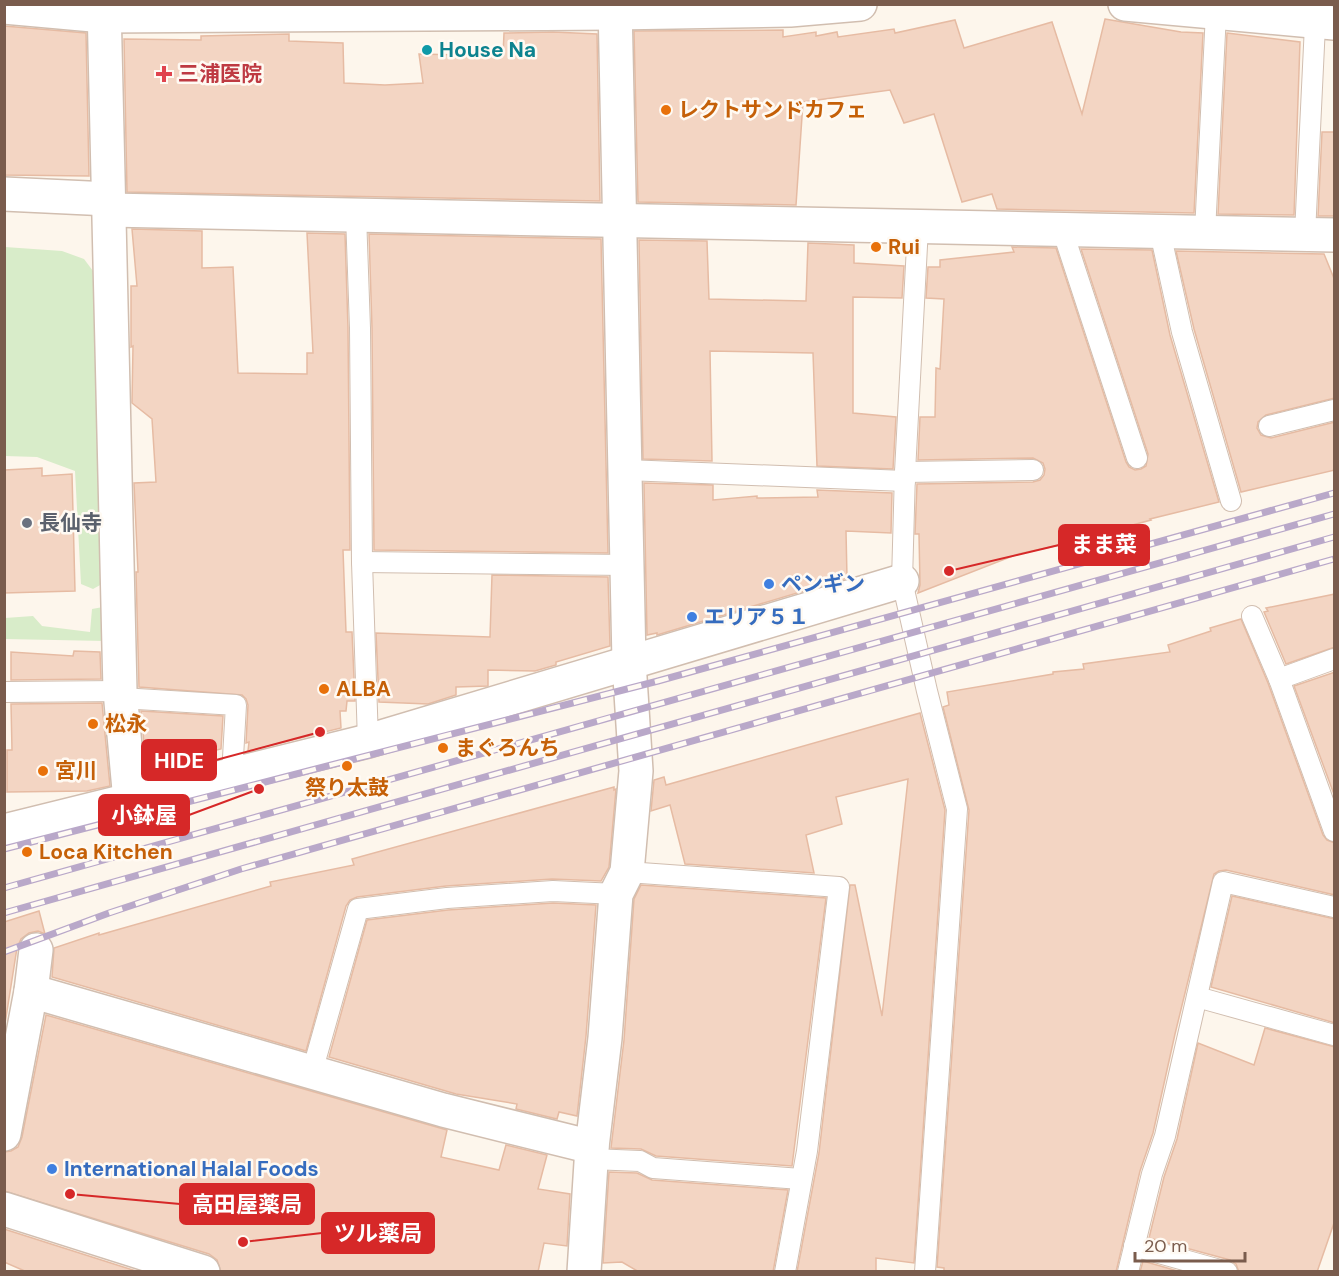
<svg xmlns="http://www.w3.org/2000/svg" width="1339" height="1276" font-family="'DM Sans','Noto Sans JP',sans-serif">
<style>
.green{fill:#d8ecc9}
.building{fill:#f3d5c3;stroke:#e6bba3;stroke-width:1.5}
.lines{fill:none;stroke-linecap:round;stroke-linejoin:round}
.service-casing{stroke:#d1beb0;stroke-width:22}
.minor-casing{stroke:#d1beb0;stroke-width:36}
.service{stroke:#fff;stroke-width:20}
.minor{stroke:#fff;stroke-width:33}
.rail-casing{stroke:#b9a8c9;stroke-width:7}
.rail{stroke:#fffaf3;stroke-width:4.5;stroke-dasharray:14;stroke-linecap:butt}
.culture-dot{fill:#0f9aa8;stroke:#fffaf3;stroke-width:2}
.health-dot{fill:#e0444e;stroke:#fffaf3;stroke-width:2}
.food-dot{fill:#e8710a;stroke:#fffaf3;stroke-width:2}
.worship-dot{fill:#6b7280;stroke:#fffaf3;stroke-width:2}
.shop-dot{fill:#3f7fe0;stroke:#fffaf3;stroke-width:2}
.labels{text-anchor:middle;dominant-baseline:central;stroke-width:5;stroke-linejoin:round;paint-order:stroke}
.culture-label{font-size:21px;font-weight:bold;fill:#0d838f;stroke:#fffaf3;text-anchor:start}
.health-label{font-size:21px;font-weight:bold;fill:#be3a42;stroke:#fffaf3;text-anchor:start}
.food-label{font-size:21px;font-weight:bold;fill:#c56008;stroke:#fffaf3;text-anchor:start}
.worship-label{font-size:21px;font-weight:bold;fill:#5b616d;stroke:#fffaf3;text-anchor:start}
.shop-label{font-size:21px;font-weight:bold;fill:#366cbe;stroke:#fffaf3;text-anchor:start}
.leader{fill:none;stroke:#d62828;stroke-width:2}
.callout-dot{fill:#d62828;stroke:#fffaf3;stroke-width:2}
.callout{fill:#d62828;stroke:#d62828;stroke-width:2}
.callout-label{font-size:22px;text-anchor:middle;font-weight:bold;fill:#fff}
</style>
<rect width="100%" height="100%" fill="#fdf6ec"/>
<!-- green -->
<g class="green">
<polygon points="5,247 62,251 84,259 99,279 102,584 93,589 81,584 75,471 37,457 5,456"/>
<polygon points="103,607 105,641 5,639 5,618 33,616 42,626 90,632 92,609"/>
</g>
<!-- building -->
<g class="building">
<polygon points="1105,19 1181,32 1203,33 1194,213 997,209 992,194 962,202 934,114 904,123 890,90 803,102 796,205 638,202 634,31 783,30 783,37 816,32 816,36 837,32 838,37 894,29 895,33 955,20 964,48 1052,22 1082,114"/>
<polygon points="4,26 86,33 89,176 4,175"/>
<polygon points="553,32 597,34 600,201 127,192 124,39 201,40 201,36 289,34 289,41 343,43 344,83 385,85 423,83 419,54 503,56 504,33"/>
<polygon points="1227,33 1300,42 1294,215 1218,214"/>
<polygon points="1322,132 1335,132 1335,216 1318,216"/>
<polygon points="132,229 202,231 202,268 233,267 238,373 307,374 307,353 313,353 307,233 345,234 348,328 350,550 343,550 346,632 352,632 355,701 347,701 346,711 340,711 341,728 248,751 249,742 246,743 248,705 246,699 242,695 139,687 136,572 138,572 134,483 156,482 152,419 132,403 133,346 131,347 131,286 137,286"/>
<polygon points="369,234 601,239 608,553 374,550 372,328"/>
<polygon points="639,240 707,241 709,299 806,301 808,243 854,245 854,263 904,266 902,298 853,297 853,413 896,417 893,469 817,466 813,353 710,351 712,461 643,459"/>
<polygon points="1012,247 1056,248 1126,462 1129,467 1135,470 1141,469 1146,466 1148,454 1081,249 1152,250 1170,335 1219,502 1150,519 1151,520 1110,531 1111,534 1018,554 918,593 920,585 919,534 915,534 917,484 1033,482 1040,480 1044,475 1045,469 1043,463 1033,458 918,460 920,417 935,417 936,368 940,369 944,299 926,298 928,267 940,267 940,260 1014,252"/>
<polygon points="1176,251 1324,254 1335,281 1335,398 1266,415 1258,422 1257,428 1261,435 1271,438 1335,422 1335,470 1241,492 1194,329"/>
<polygon points="42,468 42,476 72,474 75,591 4,593 5,470"/>
<polygon points="644,483 713,485 713,500 757,496 757,498 818,497 817,490 892,493 891,533 846,531 847,578 657,635 657,633 647,635"/>
<polygon points="492,575 608,577 610,646 556,662 556,665 535,671 488,670 488,686 456,687 456,695 428,704 379,702 376,633 490,637"/>
<polygon points="1335,594 1335,647 1286,664 1264,612 1268,611 1266,608"/>
<polygon points="1241,619 1268,683 1323,835 1327,840 1335,843 1335,895 1226,870 1219,871 1214,874 1175,1034 1153,1133 1140,1171 1116,1272 944,1272 944,1268 937,1267 969,810 943,707 949,705 947,692 1053,674 1053,672 1084,669 1083,664 1170,652 1168,645 1211,631 1210,628"/>
<polygon points="74,651 100,652 101,679 11,680 11,652 73,656"/>
<polygon points="1335,672 1335,797 1294,686"/>
<polygon points="102,703 110,786 87,791 7,792 7,750 12,750 11,704"/>
<polygon points="141,711 223,716 221,749 180,759 181,768 147,776"/>
<polygon points="920,713 945,810 914,1263 876,1258 876,1272 797,1272 819,1153 850,885 855,885 882,1016 908,779 836,797 842,824 806,835 814,873 685,864 670,805 651,811 654,780 664,777 666,785"/>
<polygon points="614,787 614,790 616,789 609,867 601,881 552,879 446,886 357,897 350,900 346,906 306,1051 52,977 54,948 99,933 99,935 271,886 270,882 354,865 352,859"/>
<polygon points="641,885 826,898 792,1166 656,1156 641,1149 611,1148 624,1040 634,899"/>
<polygon points="1232,896 1335,919 1335,1023 1211,987"/>
<polygon points="553,903 596,905 586,1036 577,1116 559,1112 557,1119 516,1109 517,1104 456,1094 329,1057 367,920 448,910"/>
<polygon points="39,911 45,934 38,931 29,933 21,939 17,948 4,1030 4,922"/>
<polygon points="46,1015 447,1130 441,1157 499,1170 506,1145 547,1155 538,1189 570,1194 567,1246 544,1243 538,1272 221,1272 217,1260 209,1254 4,1191 4,1152 11,1151 18,1147 22,1137"/>
<polygon points="1265,1028 1335,1047 1335,1220 1317,1272 1239,1272 1236,1264 1230,1260 1149,1238 1164,1177 1177,1139 1198,1043 1254,1065"/>
<polygon points="609,1172 637,1173 652,1180 788,1190 773,1272 639,1272 622,1262 603,1263"/>
<polygon points="4,1229 139,1272 27,1272 4,1262"/>
<polygon points="1143,1261 1181,1272 1140,1272"/>
</g>
<g class="lines">
<!-- service casing -->
<g class="service-casing">
<g id="service">
<polyline points="356,215 360,328 362,562 368,741"/>
<polyline points="918,227 905,472 902,581 927,691 957,809 925,1272"/>
<polyline points="1062,229 1137,458"/>
<polyline points="1160,232 1182,332 1231,501"/>
<polyline points="1205,232 1216,13"/>
<polyline points="1305,234 1316,4"/>
<polyline points="1269,426 1334,410"/>
<polyline points="626,470 905,481"/>
<polyline points="905,472 1033,470"/>
<polyline points="362,562 627,565"/>
<polyline points="1252,616 1279,679 1334,831"/>
<polyline points="1279,679 1334,659"/>
<polyline points="4,692 120,691"/>
<polyline points="121,698 236,705 232,775"/>
<polyline points="627,872 839,887 807,1151 785,1272"/>
<polyline points="1197,997 1334,1035"/>
<polyline points="312,1072 358,909 447,898 553,891 616,894"/>
<polyline points="592,1159 640,1161 653,1168 801,1179"/>
<polyline points="1134,1246 1227,1272"/>
<polyline points="1128,1272 1152,1174 1165,1136 1223,882 1334,907"/>
</g>
</g>
<!-- minor casing -->
<g class="minor-casing">
<g id="minor">
<polyline points="104,4 120,691 130,801"/>
<polyline points="1125,4 1334,23"/>
<polyline points="4,7 104,16 615,13 790,10 860,4"/>
<polyline points="4,194 109,199"/>
<polyline points="109,210 1334,235"/>
<polyline points="4,831 368,741 902,581"/>
<polyline points="31,991 443,1110 592,1147"/>
<polyline points="4,1134 31,991 36,950"/>
<polyline points="4,1209 203,1272"/>
<polyline points="584,1272 592,1147 605,1038 616,894 627,872 636,771 629,662 615,4"/>
</g>
</g>
<!-- service -->
<use href="#service" class="service"/>
<!-- minor -->
<use href="#minor" class="minor"/>
<!-- rail casing -->
<g class="rail-casing">
<g id="rail">
<polyline points="4,849 658,681 1334,493"/>
<polyline points="4,888 1334,514"/>
<polyline points="4,913 1334,537"/>
<polyline points="4,952 109,913 241,869 1334,559"/>
</g>
</g>
<!-- rail -->
<use href="#rail" class="rail"/>
</g>
<!-- markers -->
<circle class="culture-dot" cx="427" cy="50" r="6"/>
<path class="health-dot" d="M161 65h6v6h6v6h-6v6h-6v-6h-6v-6h6z"/>
<g class="food-dot">
<circle cx="666" cy="110" r="6"/>
<circle cx="876" cy="247" r="6"/>
<circle cx="324" cy="689" r="6"/>
<circle cx="93" cy="724" r="6"/>
<circle cx="443" cy="748" r="6"/>
<circle cx="347" cy="766" r="6"/>
<circle cx="43" cy="771" r="6"/>
<circle cx="27" cy="852" r="6"/>
</g>
<circle class="worship-dot" cx="27" cy="523" r="6"/>
<g class="shop-dot">
<circle cx="769" cy="584" r="6"/>
<circle cx="692" cy="617" r="6"/>
<circle cx="52" cy="1169" r="6"/>
</g>
<g class="labels">
<!-- culture labels -->
<g class="culture-label">
<text x="439" y="50">House Na</text>
</g>
<!-- health labels -->
<g class="health-label">
<text x="178" y="74">三浦医院</text>
</g>
<!-- food labels -->
<g class="food-label">
<text x="678" y="110">レクトサンドカフェ</text>
<text x="888" y="247">Rui</text>
<text x="336" y="689">ALBA</text>
<text x="105" y="724">松永</text>
<text x="455" y="748">まぐろんち</text>
<text x="55" y="771">宮川</text>
<text x="347" y="788" text-anchor="middle">祭り太鼓</text>
<text x="39" y="852">Loca Kitchen</text>
</g>
<!-- worship labels -->
<g class="worship-label">
<text x="39" y="523">長仙寺</text>
</g>
<!-- shop labels -->
<g class="shop-label">
<text x="781" y="584">ペンギン</text>
<text x="704" y="617">エリア５１</text>
<text x="64" y="1169">International Halal Foods</text>
</g>
</g>
<!-- callouts -->
<path class="leader" d="M949 571L1059 545M320 732L216 760M259 789L189 815M70 1194L180 1204M243 1242L322 1233"/>
<g class="callout-dot">
<circle cx="949" cy="571" r="6"/>
<circle cx="320" cy="732" r="6"/>
<circle cx="259" cy="789" r="6"/>
<circle cx="70" cy="1194" r="6"/>
<circle cx="243" cy="1242" r="6"/>
</g>
<g class="callout">
<rect x="1059" y="525" width="90" height="40" rx="6"/>
<rect x="142" y="740" width="74" height="40" rx="6"/>
<rect x="99" y="795" width="90" height="40" rx="6"/>
<rect x="180" y="1184" width="134" height="40" rx="6"/>
<rect x="322" y="1213" width="112" height="40" rx="6"/>
</g>
<g class="callout-label">
<text x="1104" y="552">まま菜</text>
<text x="179" y="768">HIDE</text>
<text x="144" y="823">小鉢屋</text>
<text x="247" y="1212">高田屋薬局</text>
<text x="378" y="1241">ツル薬局</text>
</g>
<!-- border -->
<rect width="1339" height="1276" fill="none" stroke="#7a5c4d" stroke-width="12"/>
<!-- scale -->
<path d="M1135 1252v9h110v-9" fill="none" stroke="#7a5c4d" stroke-width="3"/>
<text x="1144" y="1252" font-size="18" fill="#7a5c4d" stroke="#fffaf3" stroke-width="4.5" paint-order="stroke">20 m</text>
</svg>
